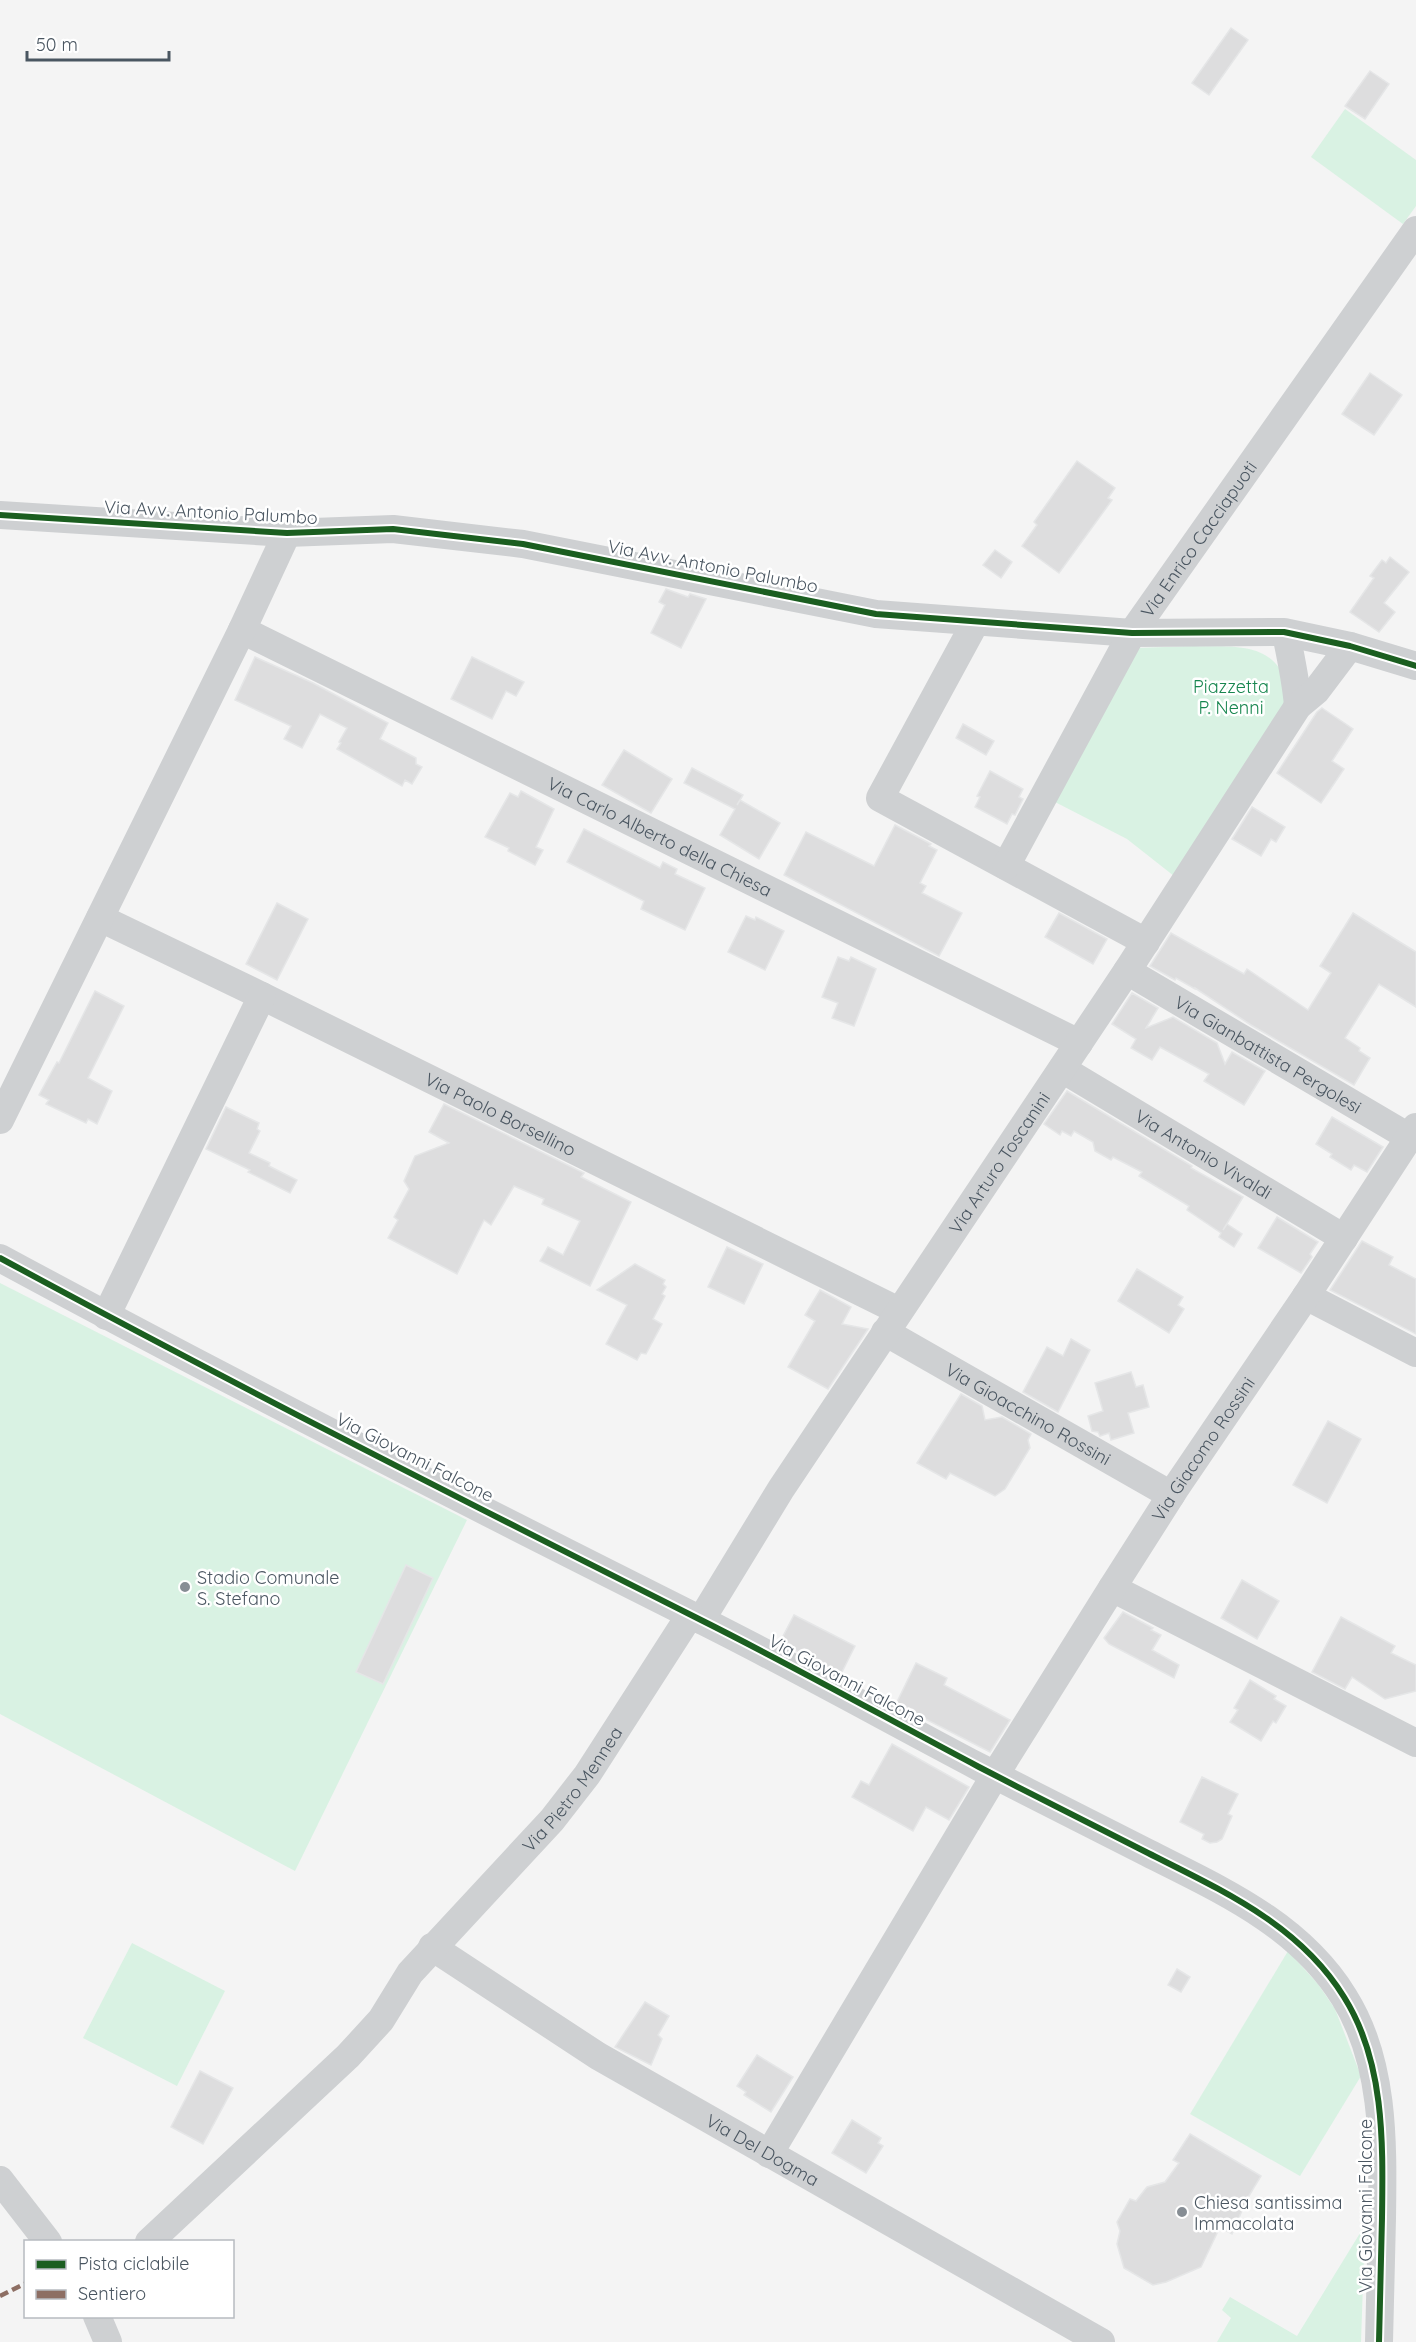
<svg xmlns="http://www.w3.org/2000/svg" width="1416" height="2342" font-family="Quicksand,sans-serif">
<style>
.green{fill:#d9f2e3}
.building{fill:#ddddde;stroke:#e5e6e7;stroke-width:1.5}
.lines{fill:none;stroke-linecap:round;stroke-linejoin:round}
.minor{stroke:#ced0d2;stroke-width:28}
.quiet{stroke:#8d6e63;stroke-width:4.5;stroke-dasharray:9 4.5;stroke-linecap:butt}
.cycleway-casing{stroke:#fff;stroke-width:10}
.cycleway{stroke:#1b5e20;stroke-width:6}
.poi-dot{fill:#868d94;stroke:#fff;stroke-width:2}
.labels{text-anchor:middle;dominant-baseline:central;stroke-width:5;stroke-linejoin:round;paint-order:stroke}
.street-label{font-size:18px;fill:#4a5661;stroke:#fff}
.park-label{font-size:18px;fill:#17864f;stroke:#fff}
.poi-label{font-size:18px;fill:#4a5661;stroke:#fff;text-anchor:start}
</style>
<rect width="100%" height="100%" fill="#f4f4f4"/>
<!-- green -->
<g class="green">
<polygon points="1345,109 1416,160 1416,206 1403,224 1311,157"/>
<path d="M1194,646c26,1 64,-4 82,18 9,9 11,24 14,36l-116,176 -47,-37 -72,-37 81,-154z"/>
<polygon points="0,1283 467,1520 295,1871 0,1714"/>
<polygon points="132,1943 225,1991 177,2086 83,2038"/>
<polygon points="1288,1951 1318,1984 1335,2009 1361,2076 1300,2176 1190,2114"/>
<polygon points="1365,2225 1361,2342 1217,2342 1231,2318 1222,2310 1230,2297 1297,2336"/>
</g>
<!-- building -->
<g class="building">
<polygon points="1231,28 1248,40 1209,95 1192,83"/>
<polygon points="1370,71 1389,84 1365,119 1345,106"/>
<polygon points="1370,373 1402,395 1374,435 1342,414"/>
<polygon points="1077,461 1115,488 1108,498 1112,500 1059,573 1022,546 1037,525 1034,522"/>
<polygon points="995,550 1012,562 1001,578 983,565"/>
<polygon points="1390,557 1409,572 1384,603 1395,612 1379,632 1350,612 1374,578 1370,576 1382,560 1386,563"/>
<polygon points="666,589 688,597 690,594 706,599 681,648 651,633 665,605 659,602"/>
<polygon points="255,657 313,683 388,723 380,739 416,758 416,764 422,767 412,784 405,780 402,786 337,749 341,743 339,742 347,728 320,714 302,748 284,739 291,726 235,700"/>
<polygon points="472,657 524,682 516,696 506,691 492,719 451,699"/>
<polygon points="1322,708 1353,729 1332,761 1344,769 1321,803 1277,773 1317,712"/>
<polygon points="963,724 994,741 986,755 956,738"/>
<polygon points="624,750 672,779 651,813 602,785"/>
<polygon points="692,768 743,795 737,805 740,800 780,823 759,859 720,835 735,809 684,783"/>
<polygon points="990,771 1023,789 1019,797 1023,799 1015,815 1012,814 1007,824 975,807 980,797 977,796"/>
<polygon points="521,791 554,809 536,847 543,850 535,865 508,851 509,848 485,837 510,793 518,797"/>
<polygon points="1252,807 1285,827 1276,842 1271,839 1261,856 1232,839"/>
<polygon points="895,825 931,844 929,846 937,850 920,883 926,886 922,893 962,913 939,956 784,875 806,832 874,866"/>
<polygon points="584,829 660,868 663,862 677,869 675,874 705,888 685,930 641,909 644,901 567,862"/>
<polygon points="277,903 308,919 277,980 246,964"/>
<polygon points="1059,913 1107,939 1093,964 1045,937"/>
<polygon points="1353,913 1416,952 1416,1007 1379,984 1345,1038 1360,1048 1359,1051 1370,1058 1354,1085 1251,1025 1195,988 1195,989 1176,978 1175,980 1150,966 1171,933 1244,974 1247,969 1308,1010 1331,973 1320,966"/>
<polygon points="746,916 755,920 756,917 784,931 765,970 728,952"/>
<polygon points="838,957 849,961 851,957 876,969 854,1026 832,1018 838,1003 822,997"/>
<polygon points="95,991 124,1006 88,1078 112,1091 97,1124 88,1119 86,1123 46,1104 49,1100 39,1095 57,1062 59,1063"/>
<polygon points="1132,993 1158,1008 1146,1028 1173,1017 1217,1043 1225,1064 1232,1052 1265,1071 1244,1105 1204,1081 1209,1074 1160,1047 1152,1060 1131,1048 1136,1039 1112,1024"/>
<polygon points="1067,1091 1192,1166 1191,1168 1243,1197 1223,1230 1227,1224 1242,1234 1234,1247 1219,1237 1221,1233 1187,1210 1189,1206 1139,1176 1142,1172 1113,1157 1111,1160 1095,1151 1093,1142 1074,1131 1071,1136 1062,1131 1060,1135 1044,1124"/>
<polygon points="444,1104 584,1173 581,1177 631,1202 590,1286 540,1261 548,1247 563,1255 580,1221 542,1204 544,1199 514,1186 491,1225 484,1220 457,1274 388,1238 398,1220 394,1217 409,1189 404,1181 415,1156 449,1143 429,1132"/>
<polygon points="226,1107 259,1123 257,1129 260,1131 249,1153 270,1163 269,1166 297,1180 290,1193 248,1172 250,1170 206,1149"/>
<polygon points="1332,1117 1383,1147 1367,1172 1354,1165 1351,1170 1330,1157 1332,1154 1316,1144"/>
<polygon points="1277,1217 1318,1242 1310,1254 1312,1257 1301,1273 1258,1248"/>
<polygon points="1362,1241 1393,1257 1389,1265 1416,1279 1416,1334 1330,1290"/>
<polygon points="727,1247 763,1264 744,1304 708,1287"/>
<polygon points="635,1264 665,1280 663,1284 666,1287 662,1294 665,1296 653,1319 662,1324 646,1354 641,1353 637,1360 606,1344 627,1305 597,1290"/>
<polygon points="1137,1269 1183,1297 1178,1305 1184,1309 1169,1333 1118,1301"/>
<polygon points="820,1290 851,1307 842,1324 868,1329 828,1389 788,1367 815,1321 805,1315"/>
<polygon points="1071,1339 1090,1350 1058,1412 1023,1392 1047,1347 1063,1356"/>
<polygon points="1131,1372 1136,1387 1143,1385 1149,1407 1128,1413 1134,1433 1111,1440 1109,1433 1100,1436 1098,1432 1092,1431 1088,1416 1103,1411 1095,1383"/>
<polygon points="961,1394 982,1406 985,1420 1002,1417 1031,1434 1028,1440 1030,1448 1005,1489 995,1496 950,1473 946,1479 917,1463"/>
<polygon points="1328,1421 1361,1439 1327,1503 1293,1485"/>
<polygon points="406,1565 433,1578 383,1684 356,1672"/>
<polygon points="1242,1580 1279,1601 1257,1639 1221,1618"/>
<polygon points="1123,1612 1153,1628 1151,1630 1161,1635 1152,1650 1179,1665 1174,1678 1109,1644 1104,1638"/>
<polygon points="794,1615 855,1646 841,1674 780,1642"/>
<polygon points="1341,1617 1395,1646 1391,1653 1416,1665 1416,1691 1385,1699 1352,1677 1345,1689 1312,1672"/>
<polygon points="916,1663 947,1678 944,1685 1010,1720 990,1752 896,1704"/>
<polygon points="1250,1680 1276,1696 1274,1699 1286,1706 1276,1723 1273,1721 1261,1741 1230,1722 1238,1710 1234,1708"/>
<polygon points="892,1744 969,1787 949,1820 926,1807 913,1831 852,1797 861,1781 869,1785"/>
<polygon points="1202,1777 1238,1794 1228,1814 1232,1816 1222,1839 1217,1842 1210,1843 1202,1839 1204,1834 1180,1822"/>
<polygon points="1177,1969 1190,1977 1181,1992 1168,1985"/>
<polygon points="645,2002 669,2016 658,2035 662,2039 651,2065 615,2047"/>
<polygon points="757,2055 793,2077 771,2112 744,2095 746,2092 737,2086"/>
<polygon points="200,2071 233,2088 203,2144 171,2127"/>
<polygon points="852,2120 881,2138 878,2143 883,2146 866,2173 832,2153"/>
<polygon points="1190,2134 1261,2176 1247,2199 1232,2234 1220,2227 1201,2267 1166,2282 1153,2285 1124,2268 1117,2244 1120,2231 1117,2222 1130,2199 1136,2201 1147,2187 1165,2182 1179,2163 1173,2160"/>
</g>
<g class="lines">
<!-- minor -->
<g class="minor">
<polyline points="0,515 287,533 393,529 523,544 876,614 1132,633 1284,632 1350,646 1416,666"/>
<polyline points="975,623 880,798 1146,942"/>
<path id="s1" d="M242,630l837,413"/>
<path d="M1286,634c5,24 10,47 12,72"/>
<path id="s2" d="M1006,866l126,-233 284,-403"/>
<path id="s3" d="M100,918l162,78 637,315"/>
<path id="s4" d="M1127,971l282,166"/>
<path id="s5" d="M1062,1069l282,169"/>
<polyline points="0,1120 242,630 287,533"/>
<path d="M0,1258c231,125 466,244 701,362 94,47 185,98 278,147 56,29 112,57 169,86 73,37 151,71 196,144 41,65 39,147 38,221 -1,42 -2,83 -3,124"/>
<polyline points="1306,1296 1416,1353"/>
<polyline points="106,1316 262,996"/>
<path id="s6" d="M885,1332l286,163"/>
<polyline points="1112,1588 1416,1743"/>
<path id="s7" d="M701,1620l80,-131 346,-518 171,-265 18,-15 34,-45"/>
<path id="s8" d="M432,1947l166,109 503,286"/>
<path id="s9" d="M769,2154l226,-379 117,-187 63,-99 131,-193 110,-169"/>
<polyline points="0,2180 48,2242"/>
<path id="s10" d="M149,2242l199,-186 33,-36 29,-47 142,-153 35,-45 103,-160"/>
<polyline points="97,2316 108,2342"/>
</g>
<!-- quiet -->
<polyline class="quiet" points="0,2296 26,2283"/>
<!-- cycleway casing -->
<g class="cycleway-casing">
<g id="cycleway">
<polyline points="0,515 287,533 393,529 523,544 876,614 1132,633 1284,632 1350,646 1416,666"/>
<path d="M0,1258c231,125 466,244 701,362 94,47 185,98 278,147 56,29 112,57 169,86 73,37 151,71 196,144 41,65 39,147 38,221 -1,42 -2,83 -3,124"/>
</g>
</g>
<!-- cycleway -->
<use href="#cycleway" class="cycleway"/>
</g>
<!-- markers -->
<g class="poi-dot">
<circle cx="185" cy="1587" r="6"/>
<circle cx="1182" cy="2212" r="6"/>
</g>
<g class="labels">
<!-- street labels -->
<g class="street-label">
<text transform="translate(211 512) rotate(3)">Via Avv. Antonio Palumbo</text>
<text stroke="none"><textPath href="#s2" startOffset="380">Via Enrico Cacciapuoti</textPath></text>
<text transform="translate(713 566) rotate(11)">Via Avv. Antonio Palumbo</text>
<text stroke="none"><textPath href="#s1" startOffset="466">Via Carlo Alberto della Chiesa</textPath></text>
<text stroke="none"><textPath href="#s4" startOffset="164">Via Gianbattista Pergolesi</textPath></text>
<text stroke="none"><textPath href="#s3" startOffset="446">Via Paolo Borsellino</textPath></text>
<text stroke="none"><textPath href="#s5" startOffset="165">Via Antonio Vivaldi</textPath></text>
<text stroke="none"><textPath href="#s7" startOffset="546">Via Arturo Toscanini</textPath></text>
<text stroke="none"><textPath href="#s6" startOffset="165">Via Gioacchino Rossini</textPath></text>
<text stroke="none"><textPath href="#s9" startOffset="828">Via Giacomo Rossini</textPath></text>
<text transform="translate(415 1457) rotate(27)">Via Giovanni Falcone</text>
<text transform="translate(847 1680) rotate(28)">Via Giovanni Falcone</text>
<text stroke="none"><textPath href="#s10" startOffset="622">Via Pietro Mennea</textPath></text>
<text stroke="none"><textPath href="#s8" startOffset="388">Via Del Dogma</textPath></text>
<text transform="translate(1365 2206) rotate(-90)">Via Giovanni Falcone</text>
</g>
<!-- park labels -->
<g class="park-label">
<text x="1231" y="686">Piazzetta<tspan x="1231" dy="21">P. Nenni</tspan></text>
</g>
<!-- poi labels -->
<g class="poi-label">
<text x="197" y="1577">Stadio Comunale<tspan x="197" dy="21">S. Stefano</tspan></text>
<text x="1194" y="2202">Chiesa santissima<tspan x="1194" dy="21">Immacolata</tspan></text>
</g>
</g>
<!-- legend -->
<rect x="24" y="2240" width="210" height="78" fill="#ffffff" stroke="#b7bbc0" stroke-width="1.5"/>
<rect x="36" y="2260" width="30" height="9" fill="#1b5e20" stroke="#b7bbc0" stroke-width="1.5"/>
<text x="78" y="2270" font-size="18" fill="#4a5661">Pista ciclabile</text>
<rect x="36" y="2290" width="30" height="9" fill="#8d6e63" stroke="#b7bbc0" stroke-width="1.5"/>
<text x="78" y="2300" font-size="18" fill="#4a5661">Sentiero</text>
<!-- scale -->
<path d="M27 51v9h142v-9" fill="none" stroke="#4a5661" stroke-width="3"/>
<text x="36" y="51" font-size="18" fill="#4a5661" stroke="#ffffff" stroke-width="4.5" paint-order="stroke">50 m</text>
</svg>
